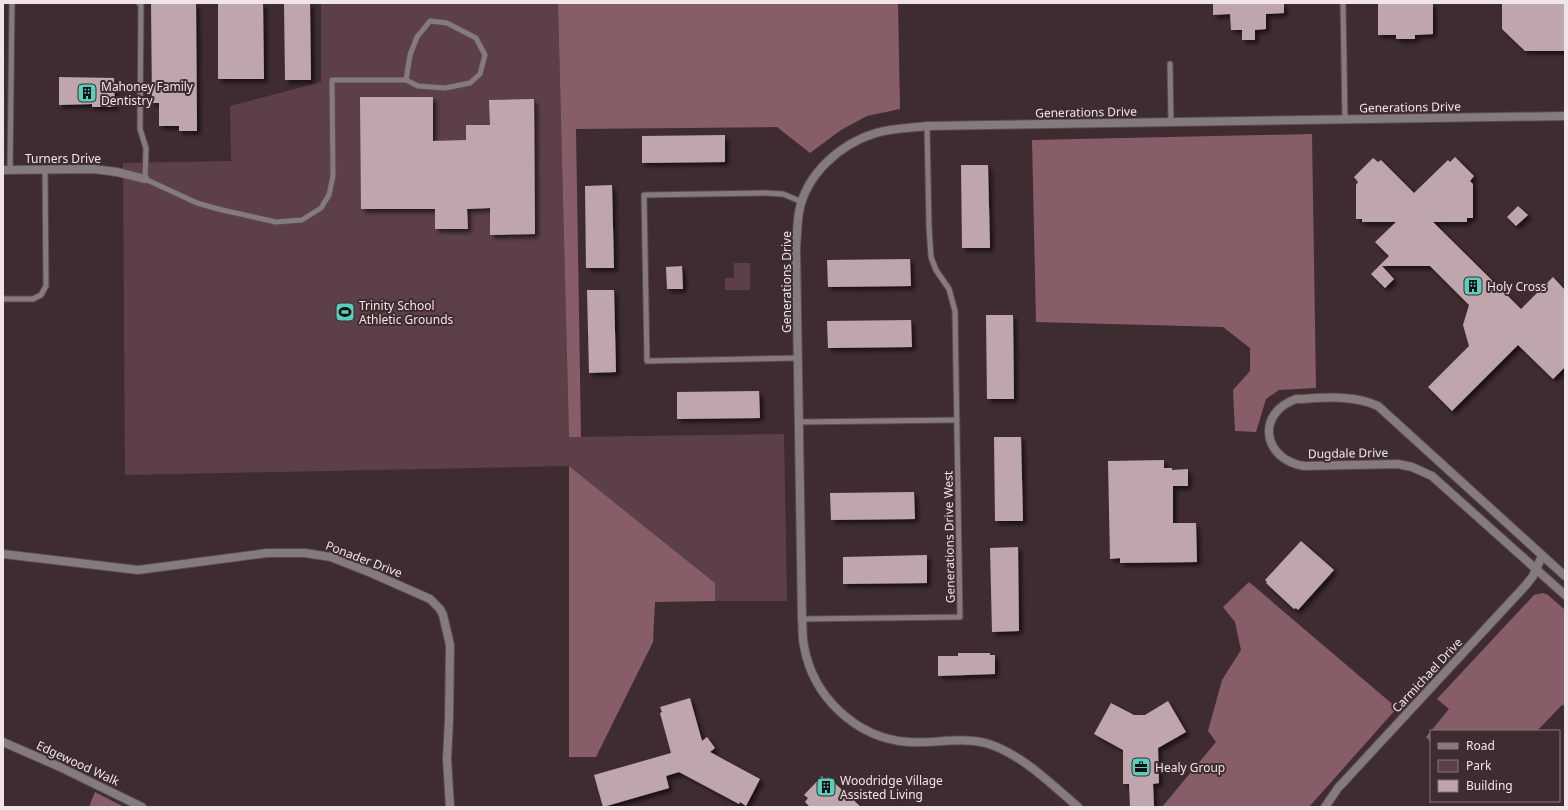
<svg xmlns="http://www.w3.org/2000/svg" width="1568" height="810" font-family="'Noto Sans',sans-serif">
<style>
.green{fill:#5d4047}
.forest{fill:#875d68}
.building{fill:#bfa6ac;filter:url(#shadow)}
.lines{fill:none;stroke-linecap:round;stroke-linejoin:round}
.lane-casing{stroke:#5b494d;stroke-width:7}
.street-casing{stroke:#5b494d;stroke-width:10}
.lane{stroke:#857b7d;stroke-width:5}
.street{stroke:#857b7d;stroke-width:8}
.labels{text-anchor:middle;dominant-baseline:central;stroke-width:4;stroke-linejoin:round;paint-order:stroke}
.poi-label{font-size:12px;fill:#f1e4e7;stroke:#3f2c30;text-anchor:start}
.street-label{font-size:12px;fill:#f1e4e7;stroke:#3f2c30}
</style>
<defs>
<filter id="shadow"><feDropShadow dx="3.5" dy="3.5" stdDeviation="2" flood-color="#0009"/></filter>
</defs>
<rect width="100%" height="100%" fill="#3f2c30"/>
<!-- green -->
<g class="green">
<polygon points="321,3 558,3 569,437 784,434 787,601 715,601 715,583 569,466 125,475 123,163 231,161 230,106 321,82"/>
<polygon points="734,263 750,263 750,290 725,290 725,278 734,278"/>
</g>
<!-- forest -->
<g class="forest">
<polygon points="558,3 898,3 900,109 867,116 841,130 810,153 777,127 576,129 581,437 569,437"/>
<polygon points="1312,134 1316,388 1279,390 1266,399 1256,432 1235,431 1233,390 1250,371 1250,348 1223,327 1036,322 1032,140"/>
<polygon points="569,466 715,583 715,601 655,602 653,642 596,757 569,757"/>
<polygon points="1249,582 1397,708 1309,807 1162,807 1216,742 1208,731 1222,680 1241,650 1235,622 1223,607"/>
<polygon points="1543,593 1548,595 1565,610 1565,706 1562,705 1537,731 1431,731 1431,742 1426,737 1449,709 1437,699 1534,595"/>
<polygon points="95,792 124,807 89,807"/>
</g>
<!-- building -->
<g class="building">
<polygon points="151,3 196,3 197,131 179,131 179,126 159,126 159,103 152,103"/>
<polygon points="218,3 263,3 264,79 218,79"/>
<polygon points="284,3 310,3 311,80 285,80"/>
<polygon points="1213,3 1284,3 1284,13 1266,14 1266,29 1255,30 1255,40 1242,40 1242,30 1231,30 1230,14 1213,15"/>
<polygon points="1378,3 1433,3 1433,34 1415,35 1415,39 1396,39 1396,35 1378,35"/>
<polygon points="1502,3 1565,3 1565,51 1525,51 1502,29"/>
<polygon points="59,77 114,78 115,107 92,107 92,104 59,105"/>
<polygon points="360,97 433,97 433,141 466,140 466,125 490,125 489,100 534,99 535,234 490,235 490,208 467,209 468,229 435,229 435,209 361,209"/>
<polygon points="725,135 725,162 642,163 642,136"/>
<polygon points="1455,157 1474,176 1470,181 1473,184 1473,218 1467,218 1467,222 1433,222 1521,309 1553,277 1565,290 1565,367 1553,379 1518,345 1452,411 1428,387 1469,346 1463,325 1469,305 1430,266 1382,266 1394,279 1385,288 1371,274 1389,256 1375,242 1396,222 1362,222 1362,219 1356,219 1356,185 1358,182 1354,177 1373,158 1378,162 1381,160 1414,193 1448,160 1450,162"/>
<polygon points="961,165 988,165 990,248 962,248"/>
<polygon points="612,185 614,268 586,268 585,186"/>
<polygon points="1518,206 1528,215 1516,226 1507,217"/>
<polygon points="910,259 911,286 828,287 827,260"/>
<polygon points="682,266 683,289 667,289 666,267"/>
<polygon points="587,290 614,290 616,372 589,373"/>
<polygon points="986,315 1013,315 1014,399 987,399"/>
<polygon points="911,320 912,347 828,348 827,321"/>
<polygon points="759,391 760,418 677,419 677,392"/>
<polygon points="994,437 1021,437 1023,521 995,521"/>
<polygon points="1164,460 1164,468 1172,468 1172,470 1188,469 1188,486 1173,486 1173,523 1196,523 1197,562 1120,563 1120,558 1110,559 1108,461"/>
<polygon points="914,492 915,519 831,520 830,493"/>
<polygon points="1301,541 1334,570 1298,610 1296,608 1294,609 1266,583 1267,582 1265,580"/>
<polygon points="1018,547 1019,631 992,632 990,548"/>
<polygon points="927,555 927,583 843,584 843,557"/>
<polygon points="958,653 990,653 990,655 995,655 995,674 938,676 938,656 958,656"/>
<polygon points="690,698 702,741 707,737 715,748 710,752 760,779 746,806 740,802 739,804 679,772 666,776 669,788 603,807 594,775 671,753 660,713 662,712 660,707"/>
<polygon points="1168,701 1186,732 1158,748 1159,783 1153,784 1154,806 1130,806 1129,784 1123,784 1123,750 1094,734 1111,703 1134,715 1145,715"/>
<polygon points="822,776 825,780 828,777 861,807 810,807 805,802 808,798 804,795"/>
</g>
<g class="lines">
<!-- lane casing -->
<g class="lane-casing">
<g id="lane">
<polyline points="139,3 141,5 140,129 146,148 145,179 197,203 218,209 276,222 302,220 321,208 329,195 333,176 332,80 406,80 418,86 445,88 470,83 480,74 485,55 476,38 447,23 430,21 417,37 410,55 406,80"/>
<polyline points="1343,3 1345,120"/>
<polyline points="1170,64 1171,123"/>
<polyline points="10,170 12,3"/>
<polyline points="3,299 33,299 41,295 46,286 45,170"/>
<polyline points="798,358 647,361 644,195 766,193 783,194 802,202"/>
<polyline points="798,422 957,420"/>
<polyline points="802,619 960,617 955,311 949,289 936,270 931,257 929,227 927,126"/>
</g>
</g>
<!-- street casing -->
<g class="street-casing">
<g id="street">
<polyline points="3,170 93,169 117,172 145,179"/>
<polyline points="3,554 138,570 267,553 305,553 331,557 369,572 430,599 440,609 443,615 450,645 449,720 447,759 450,807"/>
<path d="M1565,576l-187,-170c-26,-12 -55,-8 -82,-7 -40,14 -34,60 8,67l94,-2 14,3 20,9 133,119"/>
<polyline points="3,742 60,767 142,807"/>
<path d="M1078,807c-27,-23 -54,-51 -89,-63 -24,-8 -56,0 -81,-2 -52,-4 -95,-45 -104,-96 -2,-9 -1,-18 -2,-27l-6,-371c1,-12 1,-24 3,-36 7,-38 41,-68 77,-79 16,-5 35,-5 51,-7l638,-10"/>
<polyline points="1325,807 1338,788 1526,585 1533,576 1542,556"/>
</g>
</g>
<!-- lane -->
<use href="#lane" class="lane"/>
<!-- street -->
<use href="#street" class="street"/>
</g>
<!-- icons -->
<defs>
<g id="building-square" transform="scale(1)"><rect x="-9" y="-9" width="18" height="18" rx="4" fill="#5acebd" stroke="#3f2c30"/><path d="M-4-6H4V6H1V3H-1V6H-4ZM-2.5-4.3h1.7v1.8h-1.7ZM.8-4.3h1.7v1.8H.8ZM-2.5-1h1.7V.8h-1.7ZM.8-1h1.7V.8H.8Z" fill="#111"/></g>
<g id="stadium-square" transform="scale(1)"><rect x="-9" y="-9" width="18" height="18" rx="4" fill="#5acebd" stroke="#3f2c30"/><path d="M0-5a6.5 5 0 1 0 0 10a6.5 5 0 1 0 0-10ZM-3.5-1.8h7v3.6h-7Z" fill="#111"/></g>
<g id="office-square" transform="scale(1)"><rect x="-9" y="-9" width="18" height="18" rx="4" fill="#5acebd" stroke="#3f2c30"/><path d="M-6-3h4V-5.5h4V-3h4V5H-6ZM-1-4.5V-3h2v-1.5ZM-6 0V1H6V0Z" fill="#111"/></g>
</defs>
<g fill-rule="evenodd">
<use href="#building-square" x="87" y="93"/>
<use href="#building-square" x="1473" y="286"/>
<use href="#stadium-square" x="345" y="312"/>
<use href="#office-square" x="1141" y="767"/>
<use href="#building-square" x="826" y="787"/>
</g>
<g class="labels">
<!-- poi labels -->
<g class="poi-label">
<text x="101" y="86">Mahoney Family<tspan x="101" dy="14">Dentistry</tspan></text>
<text x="1487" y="286">Holy Cross</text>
<text x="359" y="305">Trinity School<tspan x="359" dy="14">Athletic Grounds</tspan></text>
<text x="1155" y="767">Healy Group</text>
<text x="840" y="780">Woodridge Village<tspan x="840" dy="14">Assisted Living</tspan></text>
</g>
<!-- street labels -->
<g class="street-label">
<text transform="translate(1410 107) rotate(-1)">Generations Drive</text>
<text transform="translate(1086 112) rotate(-1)">Generations Drive</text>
<text x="63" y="158">Turners Drive</text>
<text transform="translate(786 282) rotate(-90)">Generations Drive</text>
<text transform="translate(1348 453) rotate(-1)">Dugdale Drive</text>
<text transform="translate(949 537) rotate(-91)">Generations Drive West</text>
<text transform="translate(364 559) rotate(21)">Ponader Drive</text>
<text transform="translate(1427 675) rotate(-47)">Carmichael Drive</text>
<text transform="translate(78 763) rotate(25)">Edgewood Walk</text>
</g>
</g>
<!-- border -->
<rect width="1568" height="810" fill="none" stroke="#f1e4e7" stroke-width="8"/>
<!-- legend -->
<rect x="1430" y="730" width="130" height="72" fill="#3f2c30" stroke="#867679"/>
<rect x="1438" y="743" width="20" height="6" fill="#857b7d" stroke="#867679"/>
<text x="1466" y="750" font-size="12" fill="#f1e4e7">Road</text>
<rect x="1438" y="760" width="20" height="12" fill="#5d4047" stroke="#867679"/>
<text x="1466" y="770" font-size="12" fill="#f1e4e7">Park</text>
<rect x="1438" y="780" width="20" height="12" fill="#bfa6ac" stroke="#867679"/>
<text x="1466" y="790" font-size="12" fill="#f1e4e7">Building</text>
</svg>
